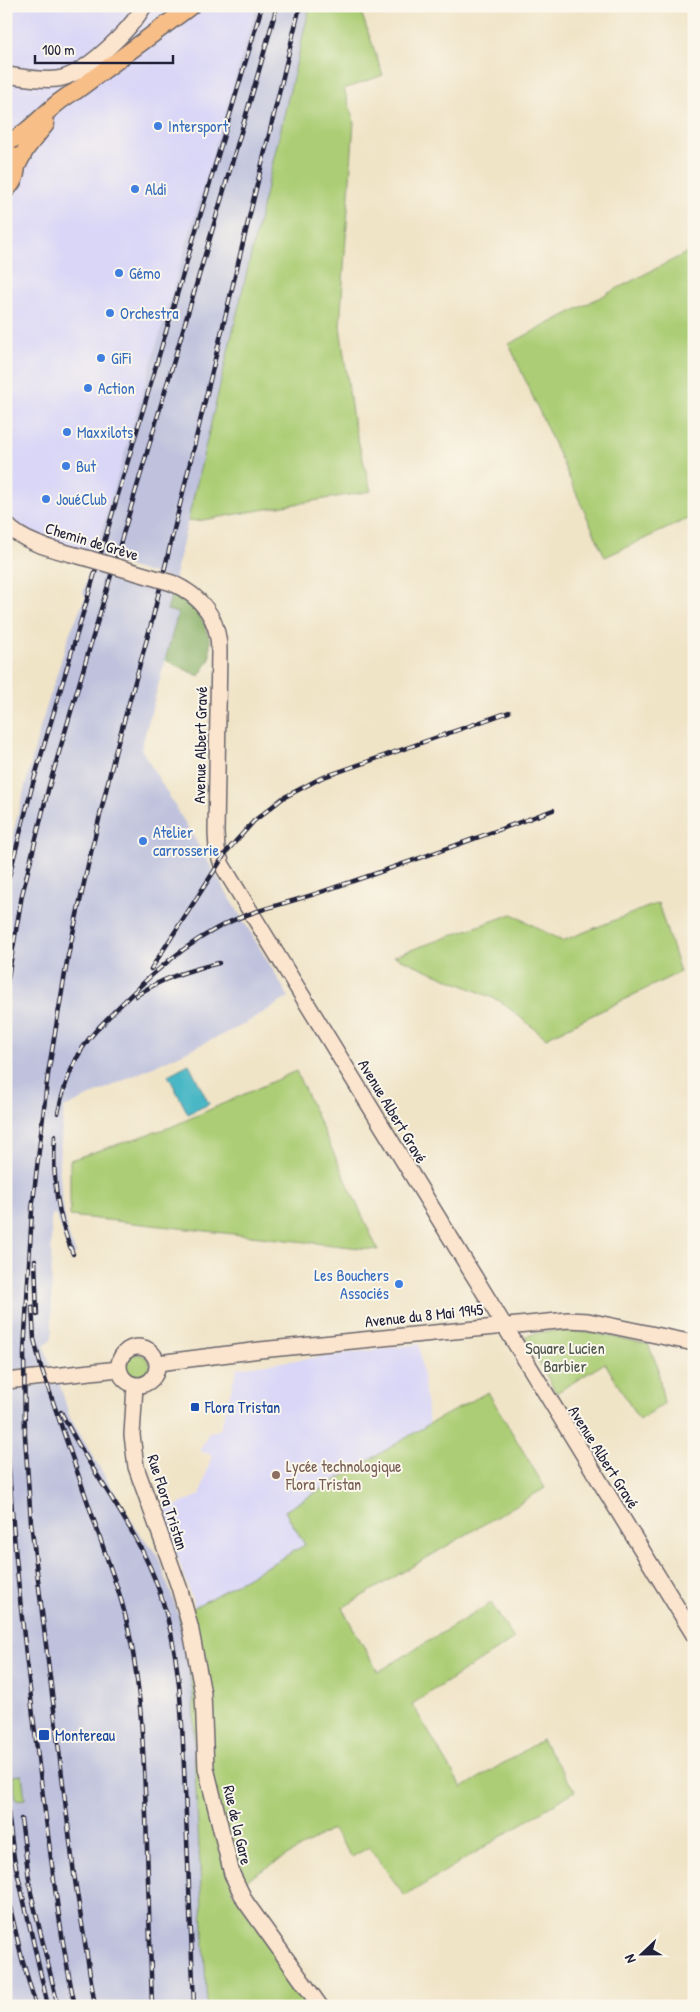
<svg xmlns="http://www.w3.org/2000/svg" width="700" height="2012" font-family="'Patrick Hand',sans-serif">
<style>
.built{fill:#d9d6f7}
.industrial{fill:#c0c2dd}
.green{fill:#accd75;stroke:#677858}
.forest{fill:#89b066;stroke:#566950}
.water{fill:#4ab7c5;stroke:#366c80}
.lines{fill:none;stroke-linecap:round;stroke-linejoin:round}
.secondary-casing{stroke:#6a666c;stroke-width:18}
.primary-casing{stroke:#6a666c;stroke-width:19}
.secondary{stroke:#fce5cf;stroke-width:15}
.primary{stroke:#f7be88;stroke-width:16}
.rail-casing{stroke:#22223b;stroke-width:4.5}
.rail{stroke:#fbf7ec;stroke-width:2.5;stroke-dasharray:8;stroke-linecap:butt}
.secondary-bridge-casing{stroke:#6a666c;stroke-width:18;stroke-linecap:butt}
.secondary-bridge{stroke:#fce5cf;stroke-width:15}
.shop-dot{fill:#3f7fe0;stroke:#fbf7ec;stroke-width:2}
.transit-dot{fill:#1a4fb4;stroke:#fbf7ec;stroke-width:2}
.education-dot{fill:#8d6e63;stroke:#fbf7ec;stroke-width:2}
.labels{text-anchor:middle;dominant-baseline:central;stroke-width:4;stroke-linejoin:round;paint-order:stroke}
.shop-label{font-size:16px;fill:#366cbe;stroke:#fbf7ec;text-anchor:start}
.street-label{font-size:16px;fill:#22223b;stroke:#fbf7ec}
.park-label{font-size:16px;fill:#4b554c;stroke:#fbf7ec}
.transit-label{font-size:16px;fill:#164399;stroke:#fbf7ec;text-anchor:start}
.education-label{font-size:16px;fill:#785e54;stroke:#fbf7ec;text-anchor:start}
</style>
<rect width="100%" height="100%" fill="#fbf7ec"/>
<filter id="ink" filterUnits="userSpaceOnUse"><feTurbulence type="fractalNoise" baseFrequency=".02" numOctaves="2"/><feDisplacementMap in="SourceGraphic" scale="10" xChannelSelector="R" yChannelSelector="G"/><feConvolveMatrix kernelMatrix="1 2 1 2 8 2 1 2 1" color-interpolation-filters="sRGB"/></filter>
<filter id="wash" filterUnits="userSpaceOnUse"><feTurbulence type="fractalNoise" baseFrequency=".0096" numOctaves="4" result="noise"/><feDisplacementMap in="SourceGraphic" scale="20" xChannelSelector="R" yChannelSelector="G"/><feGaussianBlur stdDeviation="1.12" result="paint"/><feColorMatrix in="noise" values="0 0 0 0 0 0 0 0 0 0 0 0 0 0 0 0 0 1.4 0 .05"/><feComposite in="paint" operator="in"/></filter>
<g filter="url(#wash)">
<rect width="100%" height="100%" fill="#f0e4c7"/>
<!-- built -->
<g class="built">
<polygon points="10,6 257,6 94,556 16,528 6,512 6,11"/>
<polygon points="419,1344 429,1424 286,1511 305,1545 195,1607 162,1512 200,1495 212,1455 200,1451 209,1432 220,1430 237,1368"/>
</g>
<!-- industrial -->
<g class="industrial">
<polygon points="257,6 310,6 174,580 94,556"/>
<polygon points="91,563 173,590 178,613 141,749 289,997 239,1027 64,1108 59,1162 62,1201 68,1235 76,1254 71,1257 56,1215 51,1214 52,1339 44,1346 51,1366 6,1371 6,860 40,728 70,632 86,597 83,593"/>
<polygon points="59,1382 70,1418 137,1530 158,1556 179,1616 193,1692 195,1770 207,2006 6,2006 6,1388"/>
</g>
<!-- green -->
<g class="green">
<polygon points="310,6 359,6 383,75 344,89 354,121 340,326 353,420 371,491 197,521 188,520"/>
<polygon points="694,249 694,516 605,557 509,344"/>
<polygon points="658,903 680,972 546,1038 500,1001 394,956 512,914 562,941"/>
<polygon points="296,1071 378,1250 70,1216 70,1160 171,1127"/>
<polygon points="548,1331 588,1332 648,1344 657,1365 664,1404 639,1420 605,1363 556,1393 525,1336"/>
<circle cx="137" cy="1367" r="13"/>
<polygon points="488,1392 545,1488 342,1608 378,1672 491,1603 514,1639 412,1704 462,1788 542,1740 575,1791 405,1896 369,1847 352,1857 332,1829 231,1889 313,2006 207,2006 195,1770 193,1692 179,1616 305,1545 285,1511 429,1424"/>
<polygon points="22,1775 25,1799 16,1800 13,1776"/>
</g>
<!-- forest -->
<polygon class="forest" points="173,590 197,611 205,626 210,640 210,659 199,676 165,660 178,613 167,610"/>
<!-- water -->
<polygon class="water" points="189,1064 209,1104 188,1114 168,1075"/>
</g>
<g filter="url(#ink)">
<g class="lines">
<!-- secondary casing -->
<g class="secondary-casing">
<g id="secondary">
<path d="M6,75c16,2 35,6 51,4 27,-3 73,-49 87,-73"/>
<path d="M6,524c20,22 57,27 84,35"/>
<path d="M172,583c29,13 47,35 47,68l-3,182 1,16 5,16 472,770"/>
<circle cx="138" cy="1366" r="19"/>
<polyline points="158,1363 260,1350 568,1320 588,1321 694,1343"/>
<polyline points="6,1381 119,1369"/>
<polyline points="135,1386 132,1435 136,1467 179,1587 190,1626 203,1694 206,1768 232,1874 245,1901 320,2006"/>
</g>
</g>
<!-- primary casing -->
<g class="primary-casing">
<g id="primary">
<path d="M6,143c28,-12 43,-39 70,-52l115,-85"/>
<polyline points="17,166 26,149 46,124"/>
<path d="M6,190c10,-9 14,-22 7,-34"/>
</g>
</g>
<!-- secondary -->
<use href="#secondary" class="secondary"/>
<!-- primary -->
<use href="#primary" class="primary"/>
<!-- rail casing -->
<g class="rail-casing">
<g id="rail">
<polyline points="6,888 33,783 262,6"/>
<polyline points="151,969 227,851 254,821 283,798 321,778 509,712"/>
<polyline points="6,990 22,895 48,790 256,81 277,6"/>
<path d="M136,996c25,-18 54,-26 83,-33"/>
<path d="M99,1027c35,-36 70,-72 115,-97 34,-20 73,-26 110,-39 77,-26 153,-53 229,-81"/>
<path d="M58,1113c7,-33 20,-68 46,-90"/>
<path d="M55,1136c-3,41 2,80 18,118"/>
<polyline points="35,1260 37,1315"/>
<path d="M32,1307l2,32 7,28 78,226c22,72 24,147 27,222 2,64 4,127 6,191"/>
<path d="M61,1412c30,62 77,115 99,181 22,64 22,132 25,198 3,72 6,143 9,215"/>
<path d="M6,1414c5,118 19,235 33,352 11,80 19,161 36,240"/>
<polyline points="6,1797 14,1858 48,2006"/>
<polyline points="21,1819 31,1893 58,2006"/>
<polyline points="6,1890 22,1959 36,2006"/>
<polyline points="95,2006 74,1874 31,1522 25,1436 24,1353 32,1210 48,1074 68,956 88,865 115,753 152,621 300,6"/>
</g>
</g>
<!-- rail -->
<use href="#rail" class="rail"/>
<!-- secondary-bridge casing -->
<g class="secondary-bridge-casing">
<polyline id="secondary-bridge" points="90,559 172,583"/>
</g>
<!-- secondary-bridge -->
<use href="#secondary-bridge" class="secondary-bridge"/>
</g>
</g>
<!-- markers -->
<g class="shop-dot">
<circle cx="158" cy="126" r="5"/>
<circle cx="135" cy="189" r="5"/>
<circle cx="119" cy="273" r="5"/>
<circle cx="110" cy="313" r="5"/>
<circle cx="101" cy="358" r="5"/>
<circle cx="88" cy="388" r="5"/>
<circle cx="67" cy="432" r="5"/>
<circle cx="66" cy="466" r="5"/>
<circle cx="46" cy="499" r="5"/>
<circle cx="143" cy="841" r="5"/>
<circle cx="399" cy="1284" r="5"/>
</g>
<g class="transit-dot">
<rect x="190" y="1402" width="10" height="10" rx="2.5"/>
<rect x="38" y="1729" width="12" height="12" rx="2.5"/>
</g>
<circle class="education-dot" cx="276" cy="1475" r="5"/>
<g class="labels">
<!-- shop labels -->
<g class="shop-label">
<text x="168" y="126">Intersport</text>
<text x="145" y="189">Aldi</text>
<text x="129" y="273">Gémo</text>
<text x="120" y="313">Orchestra</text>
<text x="111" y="358">GiFi</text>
<text x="98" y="388">Action</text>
<text x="77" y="432">Maxxilots</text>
<text x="76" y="466">But</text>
<text x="56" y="499">JouéClub</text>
<text x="153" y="832">Atelier<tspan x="153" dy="18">carrosserie</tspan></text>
<text x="389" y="1275" text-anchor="end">Les Bouchers<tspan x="389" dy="18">Associés</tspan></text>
</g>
<!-- street labels -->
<g class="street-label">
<text transform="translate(92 541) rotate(17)">Chemin de Grève</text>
<text transform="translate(200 745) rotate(-89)">Avenue Albert Gravé</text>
<text transform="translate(393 1111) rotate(59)">Avenue Albert Gravé</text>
<text transform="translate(424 1315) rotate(-6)">Avenue du 8 Mai 1945</text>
<text transform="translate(604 1457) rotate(58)">Avenue Albert Gravé</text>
<text transform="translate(168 1502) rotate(72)">Rue Flora Tristan</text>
<text transform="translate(238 1825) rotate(77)">Rue de la Gare</text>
</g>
<!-- park labels -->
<g class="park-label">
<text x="565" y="1348">Square Lucien<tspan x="565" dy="18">Barbier</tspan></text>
</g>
<!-- transit labels -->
<g class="transit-label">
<text x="205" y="1407">Flora Tristan</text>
<text x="55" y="1735">Montereau</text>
</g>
<!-- education labels -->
<g class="education-label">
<text x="286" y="1466">Lycée technologique<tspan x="286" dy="18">Flora Tristan</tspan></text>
</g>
</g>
<!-- margin -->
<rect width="700" height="2012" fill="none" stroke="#fbf7ec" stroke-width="25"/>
<!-- north arrow -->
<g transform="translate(642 1954) rotate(248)" stroke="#fbf7ec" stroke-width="4" paint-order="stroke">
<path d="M0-4L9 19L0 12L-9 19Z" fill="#22223b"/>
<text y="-8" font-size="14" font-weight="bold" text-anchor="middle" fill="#22223b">N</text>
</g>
<!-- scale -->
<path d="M35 55v8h138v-8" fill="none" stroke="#22223b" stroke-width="2.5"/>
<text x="42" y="55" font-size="15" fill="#22223b" stroke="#fbf7ec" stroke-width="4" paint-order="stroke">100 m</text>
</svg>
